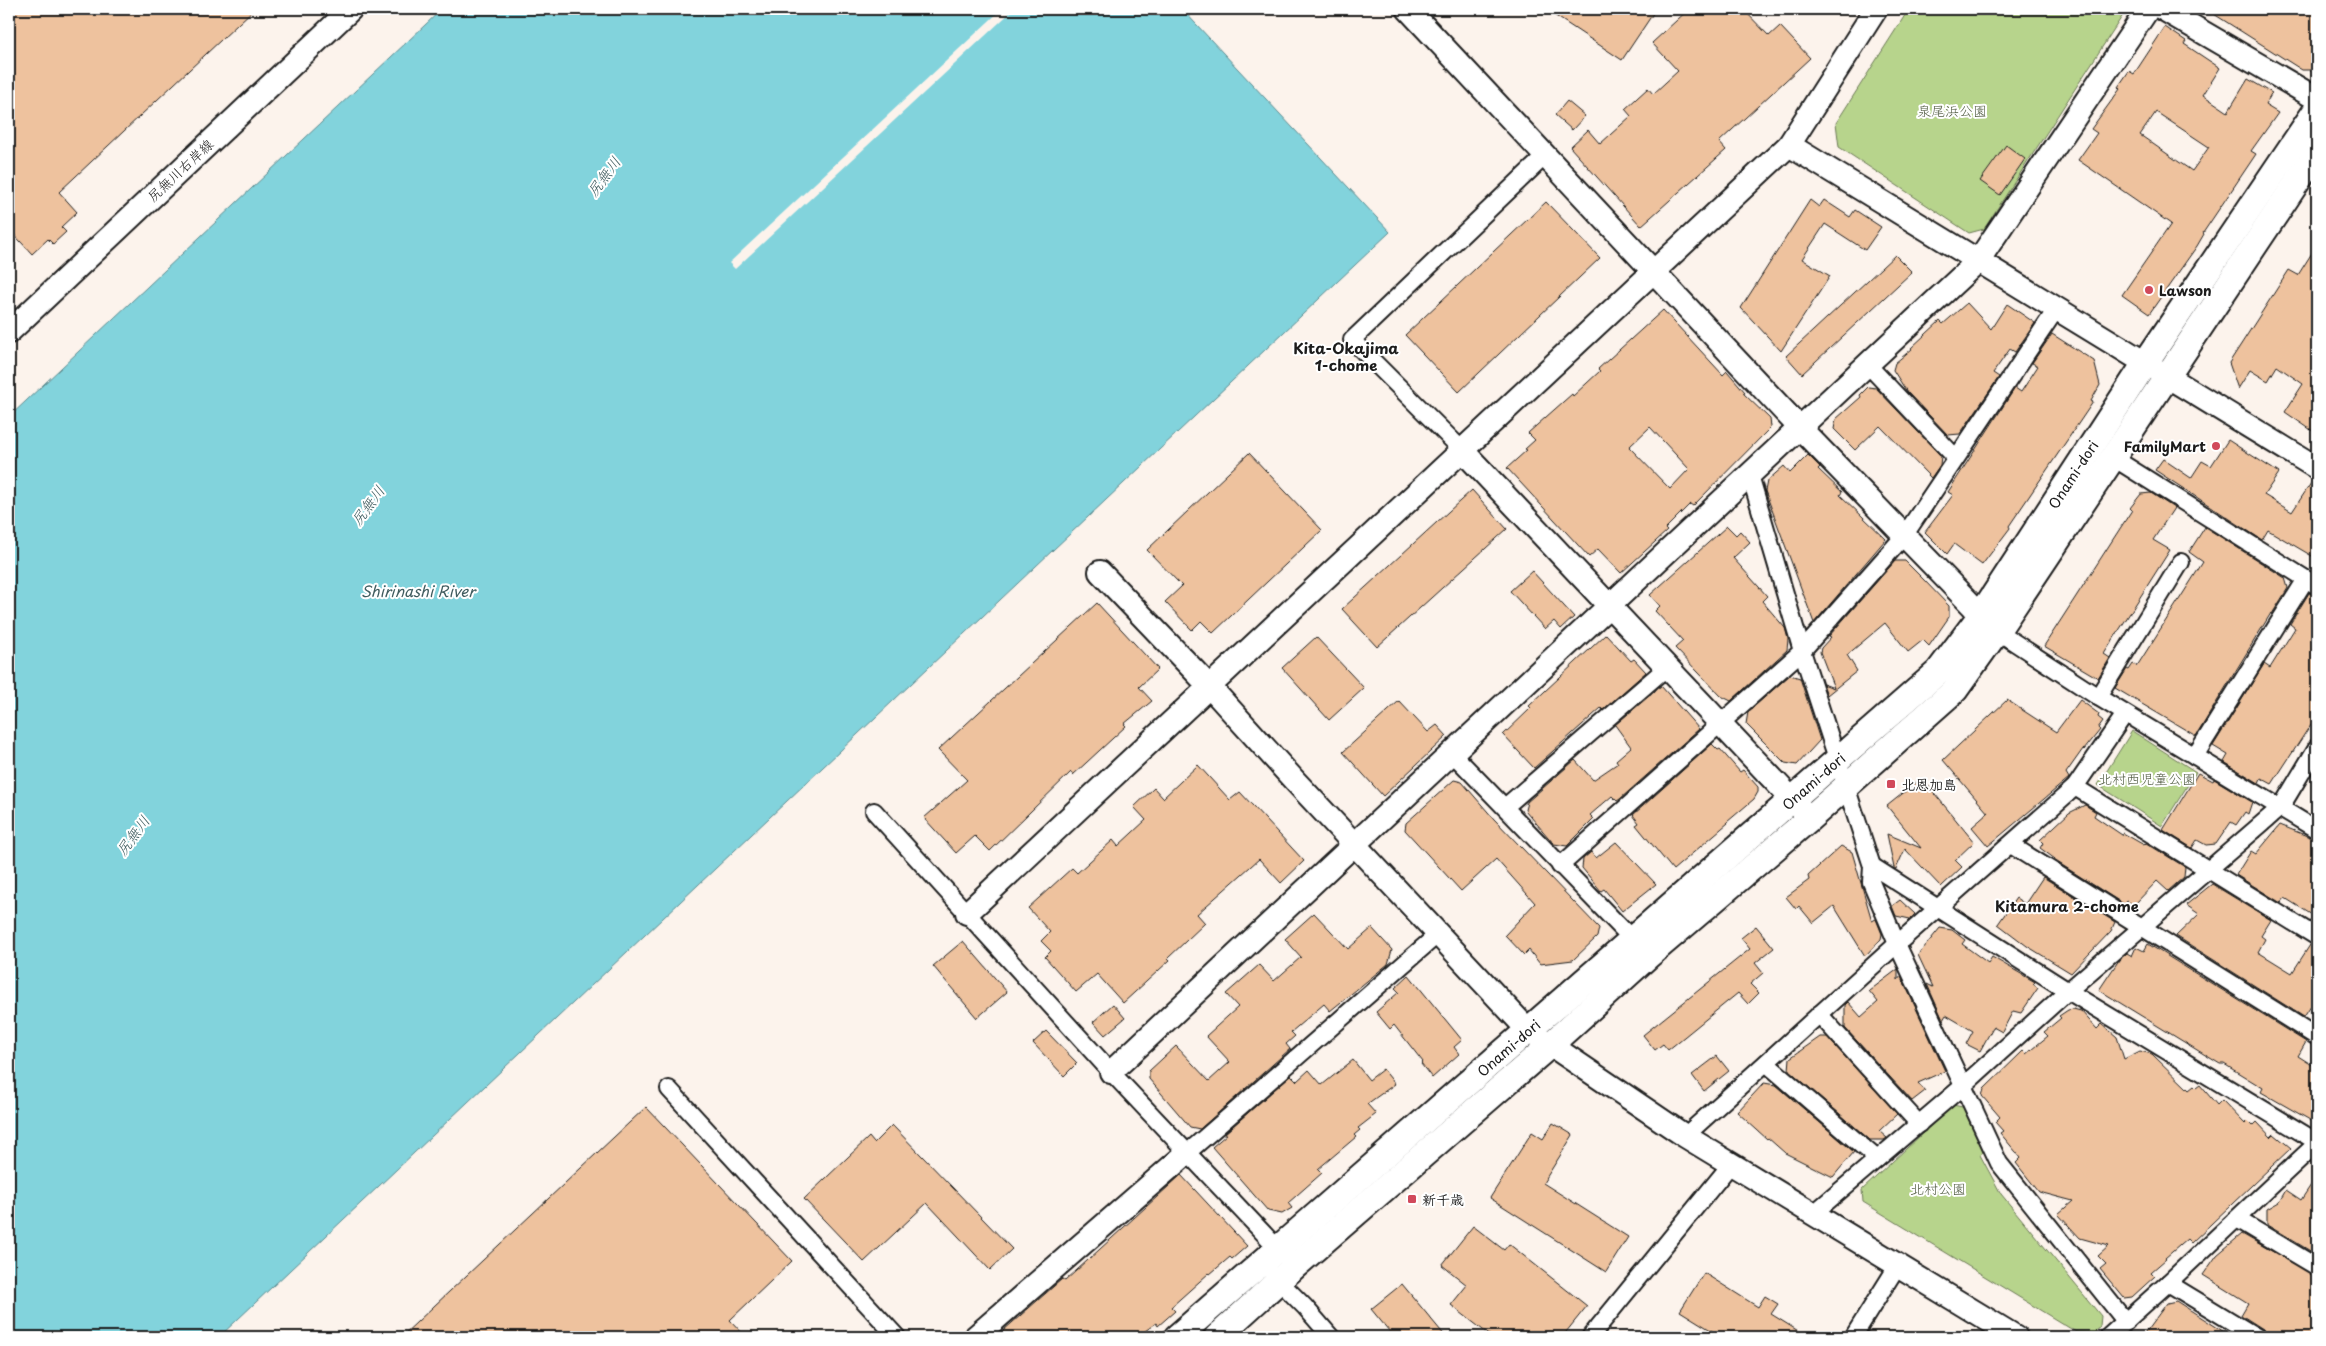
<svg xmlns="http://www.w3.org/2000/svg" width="2326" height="1346" font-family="'Playpen Sans','Klee One',sans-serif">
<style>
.green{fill:#b7d48c;stroke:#6a7854}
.water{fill:#82d3dc;stroke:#598a8f}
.pier{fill:#fcf3ec}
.building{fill:#eec29e;stroke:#1c1c1c;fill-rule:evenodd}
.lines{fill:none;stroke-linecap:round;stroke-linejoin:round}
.street-casing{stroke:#1c1c1c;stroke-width:20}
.secondary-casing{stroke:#1c1c1c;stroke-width:26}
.primary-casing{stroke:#1c1c1c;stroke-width:29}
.street{stroke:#fff;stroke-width:16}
.secondary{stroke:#fff;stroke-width:22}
.primary{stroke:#fff;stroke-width:25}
.poi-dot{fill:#d1495b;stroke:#fff;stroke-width:2}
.labels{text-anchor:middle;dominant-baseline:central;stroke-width:4;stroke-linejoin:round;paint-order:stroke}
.park-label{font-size:14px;fill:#525c43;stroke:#fff}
.street-label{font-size:14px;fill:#1c1c1c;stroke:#fff}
.poi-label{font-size:14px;font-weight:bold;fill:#1c1c1c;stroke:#fff;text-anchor:start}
.water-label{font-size:15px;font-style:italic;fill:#405c5f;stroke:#fff}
.neighbourhood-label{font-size:15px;font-weight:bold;fill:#1c1c1c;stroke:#fff}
</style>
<rect width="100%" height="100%" fill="#fcf3ec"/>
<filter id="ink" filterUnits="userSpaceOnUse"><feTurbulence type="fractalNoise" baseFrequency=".02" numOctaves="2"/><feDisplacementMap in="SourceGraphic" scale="10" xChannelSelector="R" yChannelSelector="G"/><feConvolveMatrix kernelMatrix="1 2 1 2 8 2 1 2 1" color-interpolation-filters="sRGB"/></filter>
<g filter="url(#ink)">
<!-- green -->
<g class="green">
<polygon points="1909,9 2125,9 2125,12 1984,229 1969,233 1839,147 1836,123"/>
<polygon points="2132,731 2196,772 2162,826 2098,785"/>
<polygon points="1953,1105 1967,1108 1986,1148 1980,1155 2001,1194 2101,1316 2100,1326 2093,1335 2076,1332 1863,1202 1862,1190"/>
</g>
<!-- water -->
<polygon class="water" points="442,9 1182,9 1390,232 219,1337 9,1337 9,417"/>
<!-- pier -->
<polygon class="pier" points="1002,9 1014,9 735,269 729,263"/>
<!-- building -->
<g class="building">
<polygon points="9,9 254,9 59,192 77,212 61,227 66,232 53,244 48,239 32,254 9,229"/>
<polygon points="1545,9 1656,9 1622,60"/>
<polygon points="1689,9 1743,9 1769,36 1780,26 1810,58 1719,142 1726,150 1641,226 1570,147 1588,130 1600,144 1631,116 1625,109 1648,88 1653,94 1678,71 1652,43"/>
<polygon points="2206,9 2317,9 2317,61 2312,70 2302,70"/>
<path d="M2165,27l21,14 -2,3 36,24 -17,27 25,17 20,-33 24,14 -7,12 13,8 -27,38 5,3 -53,79 1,1 -7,12 -48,68 -27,-19 49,-71 -93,-64 19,-27 -6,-4 29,-40 -2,-2 11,-16 5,3zM2156,112l53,35 -17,24 -52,-36z"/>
<polygon points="1567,101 1585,116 1572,130 1555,115"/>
<polygon points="2006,145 2025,159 2000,195 1980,181"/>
<polygon points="1810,200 1819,207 1824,200 1850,217 1855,210 1881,227 1865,250 1825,224 1802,259 1830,276 1781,351 1741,308"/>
<polygon points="1546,202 1600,258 1459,392 1405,335"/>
<polygon points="2317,245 2317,434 2285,412 2303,384 2277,366 2268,381 2250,370 2238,389 2229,363 2289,270 2298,275"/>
<polygon points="1895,255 1912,272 1802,374 1786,356"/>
<polygon points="1967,303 1991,329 2007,304 2035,323 2015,352 2010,349 1993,373 1999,377 1960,434 1948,435 1907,392 1893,370 1895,363 1912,349 1911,348 1940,321 1943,324"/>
<path d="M1663,310l60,65 4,-4 18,21 -2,1 27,26 1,8 -78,79 -3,-2 -25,25 2,2 -46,42 -23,-24 -9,8 -82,-89 20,-18 -2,-1 10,-9 -7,-7 44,-39 1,2 27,-25 -2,-2zM1650,427l39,42 -19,20 -41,-42z"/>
<polygon points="2052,334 2094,361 2100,385 2091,401 2093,402 2009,526 2010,528 1982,565 1954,544 1947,554 1925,532 1953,495 1948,492 2015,388 2021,392 2038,366 2032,363"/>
<polygon points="1868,387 1876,388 1941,456 1940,465 1931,478 1880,426 1855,450 1834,429 1836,419 1861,397 1860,395"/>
<polygon points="2228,440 2279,473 2264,495 2292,512 2313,480 2317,481 2317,559 2268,530 2262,540 2155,470 2163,459 2191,478 2202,461 2211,466"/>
<polygon points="1249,453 1322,530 1213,633 1201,621 1192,630 1165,602 1182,586 1147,550"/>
<polygon points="1808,455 1820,467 1818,469 1842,492 1840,495 1886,539 1814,623 1765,491 1767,481 1784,466 1790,473"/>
<polygon points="1472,490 1507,529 1377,647 1342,609"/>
<polygon points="2151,493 2174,508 2153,540 2170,550 2104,654 2110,658 2098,678 2044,646 2132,510 2130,508 2141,494"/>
<polygon points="1727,526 1736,535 1740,531 1750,542 1733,558 1767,596 1762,601 1785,628 1788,639 1787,650 1731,701 1721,696 1675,648 1683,641 1655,611 1660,606 1650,595"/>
<polygon points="2205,527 2285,578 2288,588 2272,614 2271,613 2196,736 2115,688 2127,669 2129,670 2133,664 2137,666 2203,562 2189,552"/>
<polygon points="1895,561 1905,561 1923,579 1949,606 1949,617 1929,646 1923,640 1908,652 1885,623 1847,655 1857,671 1827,695 1823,684 1834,688 1820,652 1821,648 1831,637 1829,636"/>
<polygon points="1532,571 1574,617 1561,629 1554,621 1545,629 1510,591"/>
<polygon points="2309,593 2317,596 2317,715 2272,784 2261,778 2259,783 2224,762 2228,755 2213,746 2264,664 2270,668 2295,628 2290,624"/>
<polygon points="1097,603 1158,669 1139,687 1152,701 1124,724 1126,726 1073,775 1071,772 990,851 975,836 956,853 924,818 967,780 938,750"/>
<polygon points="1606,634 1631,661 1634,659 1646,672 1603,710 1601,708 1534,768 1503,735 1531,708 1529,706"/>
<polygon points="1316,637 1364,688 1329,720 1282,668"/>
<polygon points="1790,675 1800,678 1820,740 1797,765 1785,763 1746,724 1748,712"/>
<polygon points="1661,686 1699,729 1620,799 1617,801 1612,796 1590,815 1594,819 1567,846 1554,844 1525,810 1527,802 1575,760 1593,780 1618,763 1616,760 1631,747 1615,725"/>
<polygon points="2007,700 2056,732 2080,700 2099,714 2098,717 2103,721 2098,728 2100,730 2084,750 2083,749 2066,773 2069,778 1988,846 1972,827 1988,813 1943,760"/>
<polygon points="1399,701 1428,732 1437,725 1447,736 1383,796 1343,752"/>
<polygon points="1712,744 1718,750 1720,749 1740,772 1743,770 1758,787 1758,792 1754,799 1727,822 1728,823 1673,870 1636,825 1639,823 1633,815"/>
<polygon points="1198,765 1230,800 1240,792 1304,861 1281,883 1259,859 1197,914 1205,923 1168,958 1170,960 1123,1003 1097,974 1076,992 1045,957 1051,951 1041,941 1050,932 1028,908 1072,868 1077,873 1113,840 1118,846 1146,820 1134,807 1154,788 1163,798"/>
<polygon points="2198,773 2213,781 2214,779 2252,802 2248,814 2245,812 2236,825 2231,822 2216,844 2206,845 2197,840 2192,848 2163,830"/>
<polygon points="1922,778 1974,842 1955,860 1962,867 1941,887 1905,849 1896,869 1894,868 1887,834 1921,848 1887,806"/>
<polygon points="1454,780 1462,782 1494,819 1599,928 1597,937 1573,960 1540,964 1529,950 1524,955 1505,935 1535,903 1496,859 1461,891 1405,830 1406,823"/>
<polygon points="2085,805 2096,812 2094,816 2122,835 2123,833 2144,845 2146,843 2185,867 2184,877 2168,891 2157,881 2134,905 2127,901 2125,905 2054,860 2055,859 2040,848 2043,843 2040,840 2069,813"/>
<polygon points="2280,825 2317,840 2317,918 2285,898 2281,903 2236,875 2251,851 2256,854"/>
<polygon points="1616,842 1656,884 1622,911 1604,889 1601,891 1582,868 1583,859 1591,852 1596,858"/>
<polygon points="1841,846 1852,852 1872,921 1876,919 1882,934 1881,939 1865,956 1834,906 1813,923 1799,906 1796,909 1786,897 1809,880 1808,876"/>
<polygon points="2043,877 2115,922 2111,931 2071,973 2027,946 1998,924 2016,898 2025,904"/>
<polygon points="2212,884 2271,920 2261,936 2265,939 2258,952 2292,973 2310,945 2317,947 2317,997 2304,1017 2176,936 2199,914 2186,905"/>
<polygon points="1900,900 1915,914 1910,919 1896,916 1892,906"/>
<polygon points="1314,913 1348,949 1372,928 1392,950 1388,964 1330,1011 1324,1004 1291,1032 1295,1036 1286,1044 1290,1049 1200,1129 1190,1127 1149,1079 1149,1071 1176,1046 1209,1081 1230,1062 1206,1036 1238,1007 1226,994 1259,965 1274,981 1301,957 1285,939"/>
<polygon points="1756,926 1774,948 1755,963 1763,973 1750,984 1759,993 1748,1004 1738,993 1668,1050 1663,1044 1655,1050 1643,1035 1750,949 1741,938"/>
<polygon points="1940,928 1952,930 1965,940 1962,944 1988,963 1992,957 2035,982 2033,984 2038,988 2021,1013 2013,1011 2002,1032 1993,1027 1980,1051 1966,1044 1973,1031 1946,1015 1943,1020 1927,984 1933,987 1918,955"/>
<polygon points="963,941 1007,992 977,1018 933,966"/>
<polygon points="2148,944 2306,1042 2298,1056 2317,1068 2317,1124 2261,1092 2263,1088 2224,1064 2220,1064 2099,990 2119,960 2127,953 2132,956 2136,947 2144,951"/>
<polygon points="1898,969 1898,980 1901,976 1945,1071 1918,1083 1925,1091 1912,1101 1845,1028 1845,1005 1848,1002 1861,1017 1878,1002 1869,991"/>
<polygon points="1409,975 1462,1040 1454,1047 1459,1054 1432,1078 1421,1064 1423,1062 1394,1025 1390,1029 1376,1012 1399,992 1395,988"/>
<polygon points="1113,1004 1125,1018 1105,1035 1093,1022"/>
<polygon points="2073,1009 2081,1011 2097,1029 2102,1024 2117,1037 2124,1059 2140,1051 2152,1054 2189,1090 2194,1086 2196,1088 2200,1085 2217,1105 2222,1100 2245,1124 2248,1121 2253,1126 2257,1122 2271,1137 2274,1134 2291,1148 2191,1243 2187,1239 2165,1258 2166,1259 2151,1272 2155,1276 2132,1297 2124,1298 2100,1269 2106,1264 2098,1256 2109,1246 2080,1238 2058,1214 2073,1201 2039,1192 2016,1163 2021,1158 2000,1133 2003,1131 1995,1122 2000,1117 1982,1096 1984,1089 2023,1051 2026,1054 2048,1036 2044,1032 2061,1018 2059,1016 2068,1010"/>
<polygon points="1046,1031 1077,1063 1064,1076 1033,1043"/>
<polygon points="1820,1037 1827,1037 1897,1114 1879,1131 1887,1138 1884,1140 1870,1140 1789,1070 1790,1058"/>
<polygon points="1717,1056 1729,1071 1704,1091 1692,1075"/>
<polygon points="1353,1060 1369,1080 1383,1069 1395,1084 1367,1104 1376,1114 1358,1128 1360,1130 1354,1135 1356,1137 1318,1169 1322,1173 1288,1203 1292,1208 1282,1214 1268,1211 1212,1147 1227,1134 1224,1134 1291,1075 1297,1081 1309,1070 1322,1085"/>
<polygon points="1764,1083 1776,1085 1854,1152 1833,1177 1785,1153 1768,1138 1767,1139 1737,1112"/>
<polygon points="646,1107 792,1261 730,1320 746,1337 401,1337"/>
<polygon points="1553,1123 1573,1135 1543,1183 1628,1237 1606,1272 1490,1198 1532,1132 1543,1139"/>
<polygon points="892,1125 1012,1249 990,1270 927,1203 864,1262 804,1199 869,1137 874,1143"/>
<polygon points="1181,1175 1247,1246 1232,1259 1230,1257 1210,1274 1209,1273 1171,1307 1175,1311 1158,1326 1156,1323 1137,1337 996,1337 1062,1279 1065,1281"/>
<polygon points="2317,1176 2317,1255 2267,1225 2267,1209 2279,1202 2286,1190 2301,1200"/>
<polygon points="1473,1226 1504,1250 1509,1244 1587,1306 1562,1337 1492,1337 1451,1305 1467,1285 1442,1265"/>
<polygon points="2242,1234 2317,1277 2317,1306 2310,1317 2317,1322 2317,1337 2267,1337 2263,1329 2241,1315 2248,1303 2203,1275 2217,1255"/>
<polygon points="1704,1273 1758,1307 1765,1296 1778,1304 1771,1314 1808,1337 1722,1337 1680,1311"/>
<polygon points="1402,1284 1446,1337 1394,1337 1371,1309"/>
<polygon points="2176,1301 2229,1335 2230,1332 2238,1337 2142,1337 2167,1303"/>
</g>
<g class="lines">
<!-- street casing -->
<g class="street-casing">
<g id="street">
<polyline points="1868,365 1956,458"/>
<polyline points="1463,451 1352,340 1545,156"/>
<polyline points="2112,457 2317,586"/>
<polyline points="1750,475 1802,651 1872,866 1871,882 1897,944 1999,1163 2126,1322"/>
<polyline points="1997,631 2098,697 2317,830"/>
<polyline points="2098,697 2181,562"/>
<polyline points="1452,753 1632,939"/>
<polyline points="2195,756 2306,579"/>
<polyline points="2075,787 2317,937"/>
<polyline points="1505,807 1666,668"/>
<polyline points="874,811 1111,1072 1284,1255"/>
<polyline points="2011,845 2317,1037"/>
<polyline points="1560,866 1802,651 1904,536 2057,308"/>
<polyline points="1872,866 2068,991 2317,1142"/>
<polyline points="1819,1014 1919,1124"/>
<polyline points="1766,1063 1877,1159"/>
<polyline points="669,1089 897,1337"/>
<polyline points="1685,1136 1897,944 2075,787 2125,714"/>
<polyline points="1187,1153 1437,935"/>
<polyline points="1814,1213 1963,1086 2068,991 2281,807 2317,747"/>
<polyline points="2237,1219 2317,1267"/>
<polyline points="1273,1275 1305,1307 1331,1337"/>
<polyline points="2168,1283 2257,1337"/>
<polyline points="1590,1337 1731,1164"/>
<polyline points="1853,1337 1898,1265"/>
<polyline points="2108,1337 2168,1283 2317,1143"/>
</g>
</g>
<!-- secondary casing -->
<g class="secondary-casing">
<g id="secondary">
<polyline points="1408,9 1800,428 1993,627"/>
<polyline points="2163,9 2317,99"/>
<polyline points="1789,145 2317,468"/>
<polyline points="9,332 351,9"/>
<polyline points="1463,451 1804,812"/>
<polyline points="1100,572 1209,686 1295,781 1527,1029 1685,1136 2016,1337"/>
<polyline points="967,913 1789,145 1876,9"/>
<polyline points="1111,1072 1978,261 2148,9"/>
<polyline points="975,1337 1187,1153"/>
</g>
</g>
<!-- primary casing -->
<g class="primary-casing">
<g id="primary">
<path id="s1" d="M1177,1337l761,-665 43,-57 165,-253 171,-253"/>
<polyline points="1217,1337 1295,1266 1550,1045 1648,956 1809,819 1955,690 1997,631 2317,152"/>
</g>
</g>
<!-- street -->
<use href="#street" class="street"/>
<!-- secondary -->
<use href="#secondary" class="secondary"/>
<!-- primary -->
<use href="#primary" class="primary"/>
</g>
</g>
<!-- markers -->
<g class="poi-dot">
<circle cx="2149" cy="290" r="5"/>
<circle cx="2216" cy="446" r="5"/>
<rect x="1886" y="779" width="10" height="10" rx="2.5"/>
<rect x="1407" y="1194" width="10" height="10" rx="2.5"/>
</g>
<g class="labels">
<!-- park labels -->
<g class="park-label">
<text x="1952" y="110">泉尾浜公園</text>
<text x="2147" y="778">北村西児童公園</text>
<text x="1938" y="1188">北村公園</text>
</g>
<!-- street labels -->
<g class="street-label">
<text transform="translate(180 170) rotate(-43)">尻無川右岸線</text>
<text stroke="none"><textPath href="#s1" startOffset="1250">Onami-dori</textPath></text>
<text stroke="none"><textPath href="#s1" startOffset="845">Onami-dori</textPath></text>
<text stroke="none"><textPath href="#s1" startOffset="440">Onami-dori</textPath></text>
</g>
<!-- poi labels -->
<g class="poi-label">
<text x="2159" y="290">Lawson</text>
<text x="2206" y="446" text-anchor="end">FamilyMart</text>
<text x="1901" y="784">北恩加島</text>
<text x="1422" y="1199">新千歳</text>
</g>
<!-- water labels -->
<g class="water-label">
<text transform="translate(603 176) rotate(-54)">尻無川</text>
<text transform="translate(367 505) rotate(-54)">尻無川</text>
<text x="418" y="590">Shirinashi River</text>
<text transform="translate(132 835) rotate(-54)">尻無川</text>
</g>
<!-- neighbourhood labels -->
<g class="neighbourhood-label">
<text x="1346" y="347">Kita-Okajima<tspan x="1346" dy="17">1-chome</tspan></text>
<text x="2067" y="905">Kitamura 2-chome</text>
</g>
</g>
<!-- margin -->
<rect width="2326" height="1346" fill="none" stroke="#fff" stroke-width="30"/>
<rect x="15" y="15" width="2296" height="1316" fill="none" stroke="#1c1c1c" stroke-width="2" filter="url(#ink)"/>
</svg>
